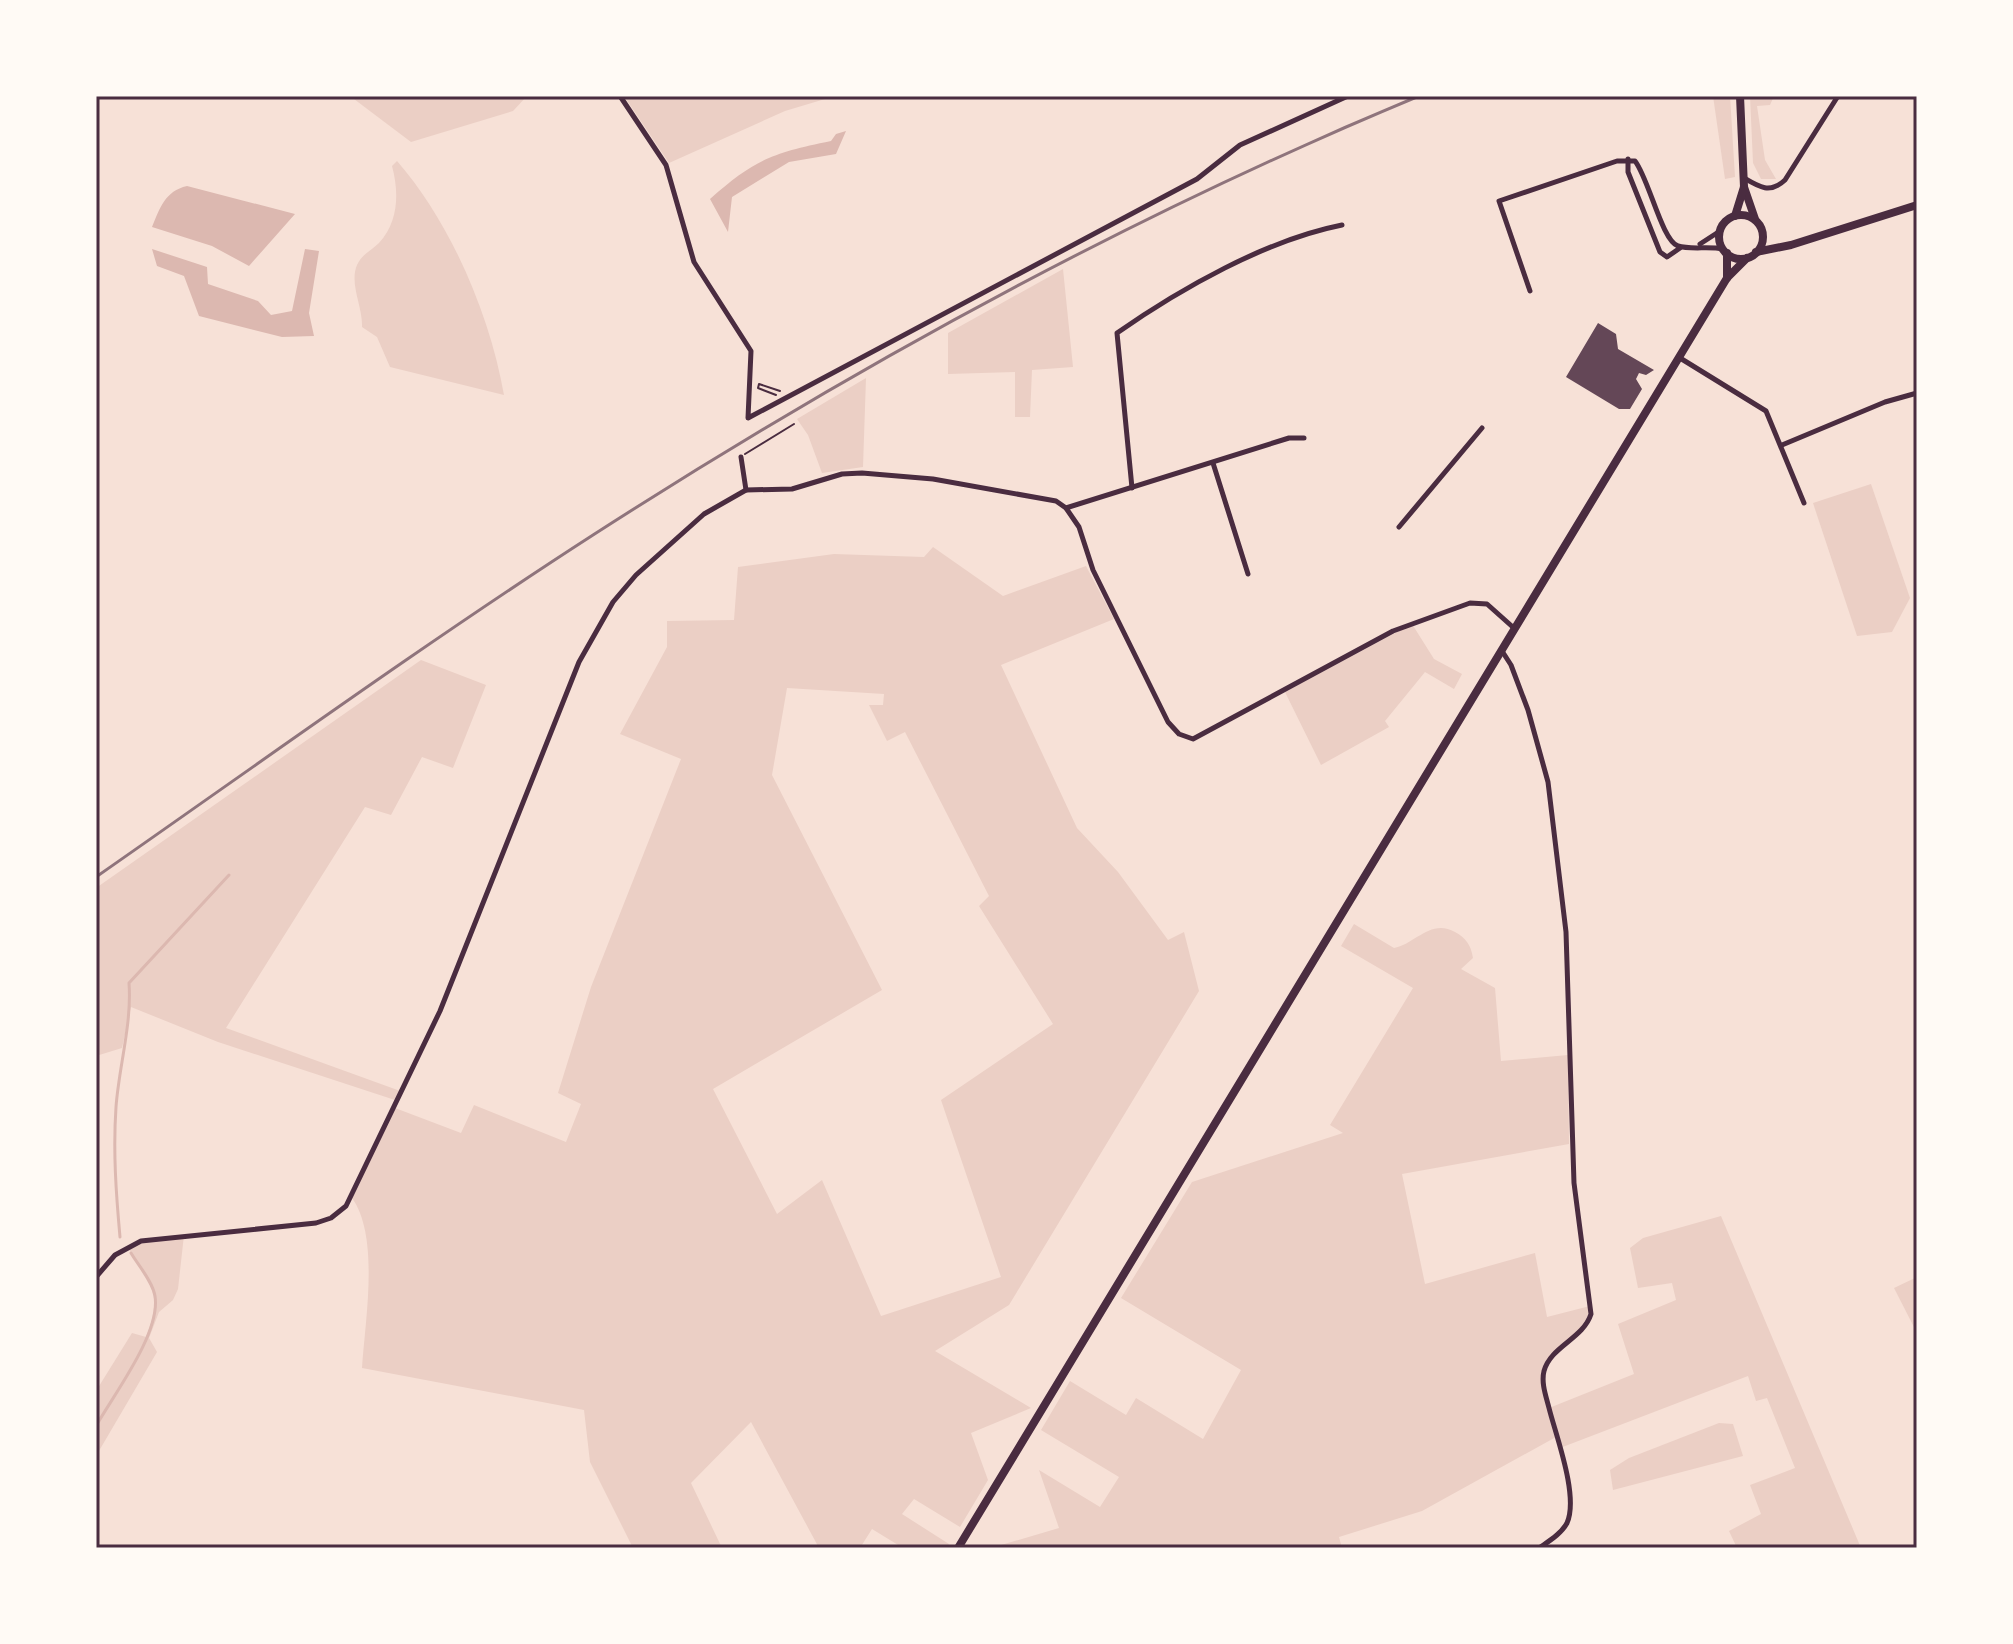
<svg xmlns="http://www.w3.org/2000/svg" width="2013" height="1644" font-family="Lato,sans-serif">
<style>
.green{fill:#ebcfc5;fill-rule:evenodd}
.water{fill:#dcb8b0}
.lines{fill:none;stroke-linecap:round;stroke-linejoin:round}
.stream{stroke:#dcb8b0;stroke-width:3}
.building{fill:#644757}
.path{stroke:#4a2c40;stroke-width:2}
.minor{stroke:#4a2c40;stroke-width:5}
.primary{stroke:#4a2c40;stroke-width:8}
.rail{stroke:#8f747c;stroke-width:3}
.neatline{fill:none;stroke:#4a2c40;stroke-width:3}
</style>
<rect width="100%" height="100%" fill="#f7e1d7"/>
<!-- green -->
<g class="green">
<polygon points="350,96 527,96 513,111 411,142"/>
<polygon points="624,96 835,96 785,111 669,163"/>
<polygon points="1713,96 1730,96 1735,177 1725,179"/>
<polygon points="1750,96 1774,96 1770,105 1757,106 1765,160 1776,179 1761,179 1753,163"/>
<path d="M397,161c54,62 93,154 107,234l-114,-28 -13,-30 -15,-10c1,-20 -13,-43 -5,-62 5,-11 14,-14 22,-22 20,-22 20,-51 13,-77z"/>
<polygon points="1063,269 1073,367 1032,370 1030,417 1015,417 1015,372 948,374 948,333"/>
<polygon points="866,378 863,467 822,473 808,435 797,419"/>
<polygon points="1871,484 1910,598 1892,632 1857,636 1813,503"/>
<path d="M933,547l70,49 83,-30 28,53 -113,46 76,163 41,44 50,68 16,-8 15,59 -190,314 -74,46 96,57 -60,25 17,47 -28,47 -46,-28 -12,15 47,30 -2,4h-44l-31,-19 -12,19h-41l-68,-126 -60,61 31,65h-89l-43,-86 -6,-52 -222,-42c3,-47 18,-131 -10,-170l43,-90 66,25 13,-28 92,37 15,-38 -23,-11 33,-106 90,-228 -61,-25 47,-87v-26l67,-1 4,-53 96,-13 90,3zM787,688l97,6 -1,11h-14l18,36 18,-9 84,164 -10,10 74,118 -112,76 60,177 -120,39 -59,-136 -45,34 -64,-125 169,-99 -110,-215z"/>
<polygon points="1412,624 1434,659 1462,674 1454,689 1425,672 1385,721 1389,727 1321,765 1285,692"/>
<polygon points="421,660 486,685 453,768 422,757 391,815 365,807 226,1028 403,1092 398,1101 218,1042 131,1007 122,1048 96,1056 96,888"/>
<path d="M1354,924l40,24c21,-4 37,-30 61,-16 11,6 16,13 18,26l-12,11 34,19 6,73 67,-6 1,89 -167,30 23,110 110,-31 12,64 43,-11c-3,30 -44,41 -46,71 -1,10 4,22 5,31l85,-34 -16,-50 58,-24 -4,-17 -34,5 -8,-40 13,-10 78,-22 140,332h-124l-8,-17 32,-17 -11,-29 45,-17 -28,-70 -11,3 -8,-25 -188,72 -4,-11 -134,74 -83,26 3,11h-351l68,-20 -20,-58 61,37 19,-30 -78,-47 29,-49 56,34 10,-17 67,41 38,-69 -120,-72 71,-116 151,-49 -13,-8 83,-137 -72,-42z"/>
<path d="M184,1235l-6,54 -5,11 -14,12 -10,26 8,14 -61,104v-65l36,-58 14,4c18,-45 4,-52 -19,-91z"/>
<polygon points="1917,1277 1917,1333 1894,1288"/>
<polygon points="1719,1423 1733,1424 1743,1456 1613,1490 1610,1470 1629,1458"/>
</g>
<!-- water -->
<g class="water">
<path d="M846,131l-10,23 -47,8 -57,35 -4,35 -18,-33c45,-40 63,-46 121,-58l5,-7z"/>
<path d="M187,186l108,28 -46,52 -37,-20 -60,-19c8,-19 13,-36 35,-41z"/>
<polygon points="152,249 207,267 208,284 258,301 271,315 292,311 305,249 319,251 309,313 314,336 282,337 199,316 184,276 157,266"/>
</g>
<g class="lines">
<!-- stream -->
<g class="stream">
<path d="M120,1237c-4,-44 -7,-86 -4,-130 3,-41 16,-83 13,-124l100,-108"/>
<path d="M96,1426c18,-32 65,-93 59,-130 -2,-14 -17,-31 -24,-43"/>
</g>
</g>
<!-- building -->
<polygon class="building" points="1598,323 1616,334 1618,349 1654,370 1646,375 1639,373 1636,379 1642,389 1630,409 1619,409 1566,377"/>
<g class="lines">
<!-- path -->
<g class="path">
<polyline points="776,395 758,388 759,384 780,391"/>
<polyline points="745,454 794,424"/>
</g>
<!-- minor -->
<g class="minor">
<polyline points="620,96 666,165 694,262 751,351 748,418 1197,179 1240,145 1348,96"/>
<polyline points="1628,159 1628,172 1660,252 1667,257 1680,248"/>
<path d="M1744,178c15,9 26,16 41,2l53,-84"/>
<polyline points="1700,244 1720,231"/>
<path d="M1530,291l-31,-90 118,-40h18c14,18 27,80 43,85 12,4 31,0 45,3"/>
<polyline points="1680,358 1766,411 1804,503"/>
<polyline points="1782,445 1885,402 1917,393"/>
<polyline points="741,457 746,490"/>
<polyline points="1213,463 1248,574"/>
<path d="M1132,488l-15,-155c63,-44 149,-93 225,-108"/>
<polyline points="1066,508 1289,438 1304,438"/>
<polyline points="1399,527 1482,428"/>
<path d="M1502,651l9,14 17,45 20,72 18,150 8,251 17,131c-8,25 -40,32 -47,57 -3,12 2,25 5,37 7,28 30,88 18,115 -6,11 -18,18 -28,25"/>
<polyline points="96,1277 115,1255 141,1241 316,1223 331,1218 346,1206 440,1011 579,662 613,602 636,575 704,514 746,490 792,489 842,474 862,473 933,479 1056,501 1066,508 1079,527 1093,570 1168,722 1179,734 1193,739 1393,631 1470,603 1487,604 1515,629"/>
<polyline points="1914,1548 1917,1547"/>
</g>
<!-- primary -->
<g class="primary">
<polyline points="1744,187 1755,219"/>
<circle cx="1741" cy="237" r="22"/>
<polyline points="1735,216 1744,187 1740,96"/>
<polyline points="1756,252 1791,245 1917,205"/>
<polyline points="1727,278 1727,253"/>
<polyline points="958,1548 1727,278 1747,258"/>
</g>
<!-- rail -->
<path class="rail" d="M96,877c165,-115 328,-233 497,-342 261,-168 539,-320 826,-439"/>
</g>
<!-- border -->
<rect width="2013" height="1644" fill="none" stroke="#fffaf5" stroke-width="196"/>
<rect x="98" y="98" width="1817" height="1448" class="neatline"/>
</svg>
